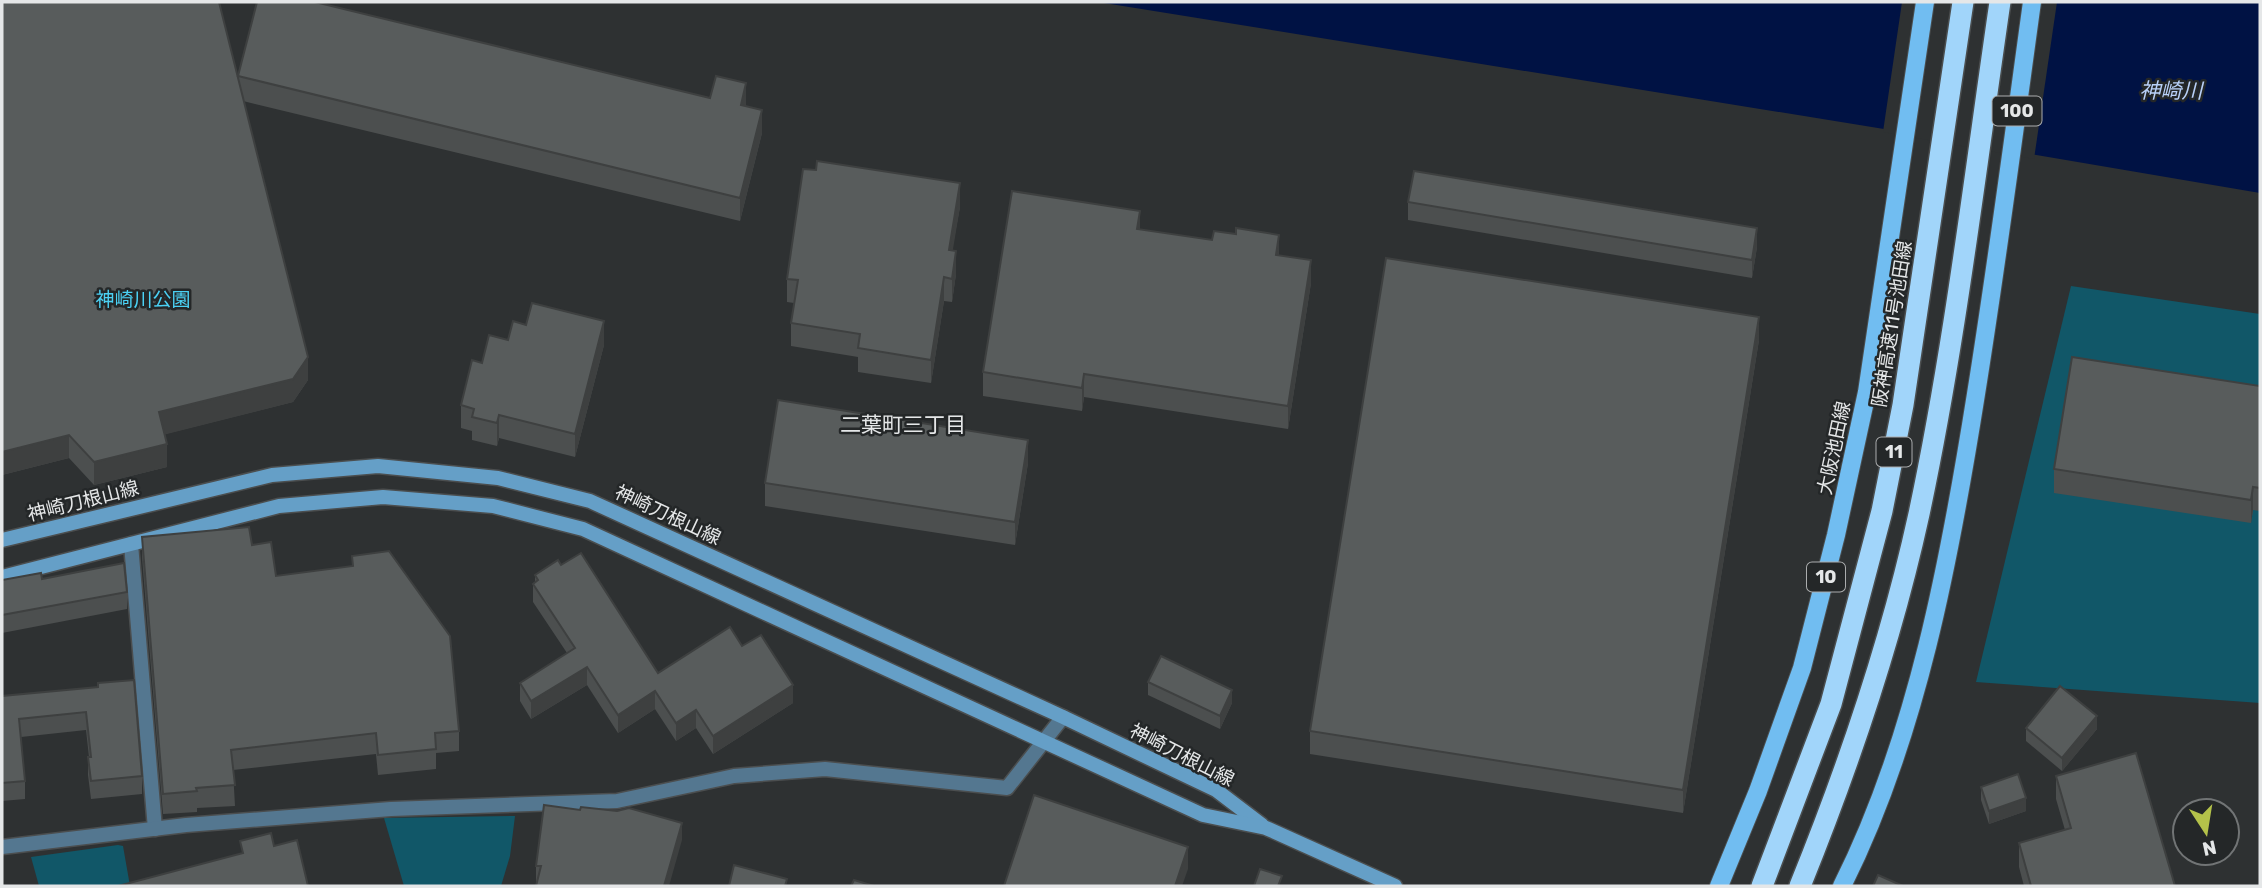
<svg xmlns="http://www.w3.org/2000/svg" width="2262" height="888" font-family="Rubik,'Noto Sans JP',sans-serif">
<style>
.green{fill:#115768}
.water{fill:#001244}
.pier{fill:#2e3132}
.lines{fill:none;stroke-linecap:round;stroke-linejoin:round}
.street-casing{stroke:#4b4e4f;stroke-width:17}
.secondary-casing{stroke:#4b4e4f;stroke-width:17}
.primary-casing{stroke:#4b4e4f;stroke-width:20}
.highway-casing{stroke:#4b4e4f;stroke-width:24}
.street{stroke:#547790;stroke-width:14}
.secondary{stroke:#659fc7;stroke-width:14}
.primary{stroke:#71bdf1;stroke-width:18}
.highway{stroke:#a1d5fa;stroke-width:21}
.wall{fill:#4c4f4f}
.shaded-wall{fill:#3e4040}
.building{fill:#585c5c;stroke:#3e4040;stroke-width:2}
.labels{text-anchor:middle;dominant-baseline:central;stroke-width:5;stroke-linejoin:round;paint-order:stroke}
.shield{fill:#242728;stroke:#abadae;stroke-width:2}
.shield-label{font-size:18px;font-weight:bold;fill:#e5e7e8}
.park-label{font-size:19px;fill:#4bd1f4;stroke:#242728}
.street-label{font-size:19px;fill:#e5e7e8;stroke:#242728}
.water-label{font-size:21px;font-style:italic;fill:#b8d0f8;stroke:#242728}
.neighbourhood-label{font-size:21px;fill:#e5e7e8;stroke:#242728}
</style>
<rect width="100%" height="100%" fill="#2e3132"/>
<!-- green -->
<g class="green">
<polygon points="2071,286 2260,314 2260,703 1976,682"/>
<polygon points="515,816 510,856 501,886 404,886 384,818"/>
<polygon points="118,845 123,846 130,886 39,886 31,857"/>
</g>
<!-- water -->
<polygon class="water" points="1098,2 2260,2 2260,193 1884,129"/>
<!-- pier -->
<polygon class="pier" points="1902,2 2057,2 2034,159 1883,132"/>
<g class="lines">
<!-- street casing -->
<g class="street-casing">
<g id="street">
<polyline points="131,544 155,829"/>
<polyline points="2,847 186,825 391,809 617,801 734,776 825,769 1007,788 1063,717"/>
</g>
</g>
<!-- secondary casing -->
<g class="secondary-casing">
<g id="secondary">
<polyline points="2,540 272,475 378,466 498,478 590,501 1063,717 1216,790 1262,825"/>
<polyline points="2,577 279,506 383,497 493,506 583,529 1203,815 1266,828 1395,886"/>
</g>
</g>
<!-- primary casing -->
<g class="primary-casing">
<g id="primary">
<polyline points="1719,886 1758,791 1802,668 1836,535 1867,392 1925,2"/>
<path d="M1842,886c75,-149 108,-328 134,-492 21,-131 38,-261 56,-392"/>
</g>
</g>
<!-- highway casing -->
<g class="highway-casing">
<g id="highway">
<polyline points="1762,886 1831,704 1882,511 1903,405 1963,2"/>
<path d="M1800,886c49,-121 91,-244 119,-372 36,-169 56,-342 81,-512"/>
</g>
</g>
<!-- street -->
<use href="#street" class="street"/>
<!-- secondary -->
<use href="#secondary" class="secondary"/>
<!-- primary -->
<use href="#primary" class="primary"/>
<!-- highway -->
<use href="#highway" class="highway"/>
</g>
<!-- wall -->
<g class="wall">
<polygon points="238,76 746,106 762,133 740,221 243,101 308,380 293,402 165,434 167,467 94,485 69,458 2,475 238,81"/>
<polygon points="1408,202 1757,247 1752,278 1408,220"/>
<polygon points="960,207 952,250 956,274 952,302 944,301 931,383 858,372 858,357 791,346 791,323 794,303 787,302 787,279"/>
<polygon points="1140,229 1279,255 1311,283 1288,429 1084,397 1082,411 983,396 983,372"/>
<polygon points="508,340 604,345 575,457 499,438 497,446 472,440 472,431 461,428 461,405 482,363"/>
<polygon points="1759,340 1683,813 1310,754 1310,731"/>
<polygon points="2260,386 2260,511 2253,510 2251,523 2054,493 2054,469"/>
<polygon points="1028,463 1015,545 765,506 765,483"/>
<polygon points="142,537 252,545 276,576 352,567 352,556 459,731 459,751 436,753 436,769 378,775 376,754 233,770 235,806 197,808 197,812 163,814 142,557"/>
<polygon points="561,565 658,673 742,646 793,703 713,754 696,728 676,741 655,709 618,733 587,685 531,719 520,701 520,683 567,653 533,602 533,584 535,583 535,575"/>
<polygon points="2,580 127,592 127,609 2,633"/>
<polygon points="1148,682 1232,703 1220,729 1148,695"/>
<polygon points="98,687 142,776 142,794 91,799 88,775 88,757 89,757 86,730 21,737 25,781 25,799 2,801 2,696"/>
<polygon points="2026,728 2097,729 2062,771 2026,741"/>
<polygon points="2260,764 2260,798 2259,798 2259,775"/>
<polygon points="2056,776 2175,886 2024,886 2019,867 2019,843 2065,830 2056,799"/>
<polygon points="1981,787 2026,811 1989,824 1981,800"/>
<polygon points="682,840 537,883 536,883 536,866"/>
</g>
<!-- shaded-wall -->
<g class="shaded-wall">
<polygon points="746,83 746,107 741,105"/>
<polygon points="762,110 762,133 740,221 740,198"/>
<polygon points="960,183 960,207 949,273 949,250"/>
<polygon points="1140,211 1140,234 1137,229"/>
<polygon points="1757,228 1757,247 1752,278 1752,260"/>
<polygon points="1279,235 1279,258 1276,255"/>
<polygon points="956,251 956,274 952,302 952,279"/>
<polygon points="1311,260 1311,283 1288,429 1288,406"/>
<polygon points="944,277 944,301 931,383 931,360"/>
<polygon points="1759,317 1759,340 1683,813 1683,790"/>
<polygon points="604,321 604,345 575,457 575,434"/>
<polygon points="308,357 308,380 293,402 159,436 159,412"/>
<polygon points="1084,374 1084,397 1082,411 1082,388"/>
<polygon points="499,415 499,438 497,446 497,423"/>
<polygon points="69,435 69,458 2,475 2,452"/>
<polygon points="1028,440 1028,463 1015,545 1015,522"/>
<polygon points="167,444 167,467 94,485 94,462"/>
<polygon points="2253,487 2253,510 2251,523 2251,500"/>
<polygon points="587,667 587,685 531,719 531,701"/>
<polygon points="793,685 793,703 713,754 713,736"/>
<polygon points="1232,690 1232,703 1220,729 1220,716"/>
<polygon points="655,691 655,709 618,733 618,715"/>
<polygon points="696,710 696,728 676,741 676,723"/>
<polygon points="2097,716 2097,729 2062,771 2062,758"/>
<polygon points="2026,798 2026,811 1989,824 1989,811"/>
<polygon points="682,823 682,840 669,886 664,886"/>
<polygon points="1188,847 1188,869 1182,886 1175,886"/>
</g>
<!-- building -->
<g class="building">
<polygon points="2,2 219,2 308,357 293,379 159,412 167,444 94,462 69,435 2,452"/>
<polygon points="257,2 315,2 710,98 716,76 746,83 741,105 762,110 740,198 238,76"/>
<polygon points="817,161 960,183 949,250 956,251 952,279 944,277 931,360 858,348 860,334 791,323 798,280 787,279 803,169 816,170"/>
<polygon points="1414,171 1757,228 1752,260 1408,202"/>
<polygon points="1012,191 1140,211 1137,229 1212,240 1214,231 1236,234 1236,228 1279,235 1276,255 1311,260 1288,406 1084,374 1082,388 983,372"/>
<polygon points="1386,258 1759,317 1683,790 1310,731"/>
<polygon points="532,303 604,321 575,434 499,415 497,423 472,417 474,409 461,405 472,360 482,363 489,335 508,340 513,321 526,325"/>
<polygon points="2072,357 2260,386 2260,488 2253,487 2251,500 2054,469"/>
<polygon points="778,400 1028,440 1015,522 765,483"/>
<polygon points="249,527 252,545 271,542 276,576 353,566 352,556 389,551 450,636 459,731 435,733 436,749 378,755 376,733 231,750 235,785 196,788 197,791 163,794 142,537"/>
<polygon points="581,553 658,673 730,627 742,646 761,635 793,685 713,736 696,710 676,723 655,691 618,715 587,667 531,701 520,683 575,648 533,584 538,580 535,575 558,560 561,565"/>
<polygon points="124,563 127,592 2,615 2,580 41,573 42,579"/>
<polygon points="1161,656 1232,690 1220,716 1148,682"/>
<polygon points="134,680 142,776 91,781 88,757 91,757 86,712 19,719 25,781 2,783 2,696 98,687 98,683"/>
<polygon points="2060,686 2097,716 2062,758 2026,728"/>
<polygon points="2136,753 2175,886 2031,886 2019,843 2071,828 2056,776"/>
<polygon points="2018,774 2026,798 1989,811 1981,787"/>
<polygon points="1034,795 1188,847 1175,886 1004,886"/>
<polygon points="544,805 580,810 581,807 617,811 629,808 682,823 664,886 536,886 541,866 536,866"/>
<polygon points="271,833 274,846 297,840 308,886 118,886 243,853 240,841"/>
<polygon points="734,865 787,879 785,886 729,886"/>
<polygon points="1260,869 1282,876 1278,886 1254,886"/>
<polygon points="1878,875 1903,886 1873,886"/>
<polygon points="854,880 874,886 851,886"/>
</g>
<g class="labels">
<!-- shield labels -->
<g class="shield">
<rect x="1992.5" y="96.5" width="49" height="29" rx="5"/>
<rect x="1876.5" y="437.5" width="35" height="29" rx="5"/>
<rect x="1807" y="562.5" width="38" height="29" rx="5"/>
</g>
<g class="shield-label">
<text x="2017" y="111">100</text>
<text x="1894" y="452">11</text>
<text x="1826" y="577">10</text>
</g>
<!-- park labels -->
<g class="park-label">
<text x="143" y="299">神崎川公園</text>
</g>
<!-- street labels -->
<g class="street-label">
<text transform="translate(1892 324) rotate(-81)">阪神高速11号池田線</text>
<text transform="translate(1834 448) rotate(-78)">大阪池田線</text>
<text transform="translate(83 501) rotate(-14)">神崎刀根山線</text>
<text transform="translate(668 515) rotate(25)">神崎刀根山線</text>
<text transform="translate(1182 755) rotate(27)">神崎刀根山線</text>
</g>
<!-- water labels -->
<g class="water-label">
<text x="2171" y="90">神崎川</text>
</g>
<!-- neighbourhood labels -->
<g class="neighbourhood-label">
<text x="903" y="424">二葉町三丁目</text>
</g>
</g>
<!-- border -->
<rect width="2262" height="888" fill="none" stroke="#e5e7e8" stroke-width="7"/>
<!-- north arrow -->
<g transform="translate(2206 832) rotate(168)"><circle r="33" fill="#242728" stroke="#717475" stroke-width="2"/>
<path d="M0-5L12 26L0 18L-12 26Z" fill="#b4c24a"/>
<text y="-10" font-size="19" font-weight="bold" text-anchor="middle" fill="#e5e7e8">N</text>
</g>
</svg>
